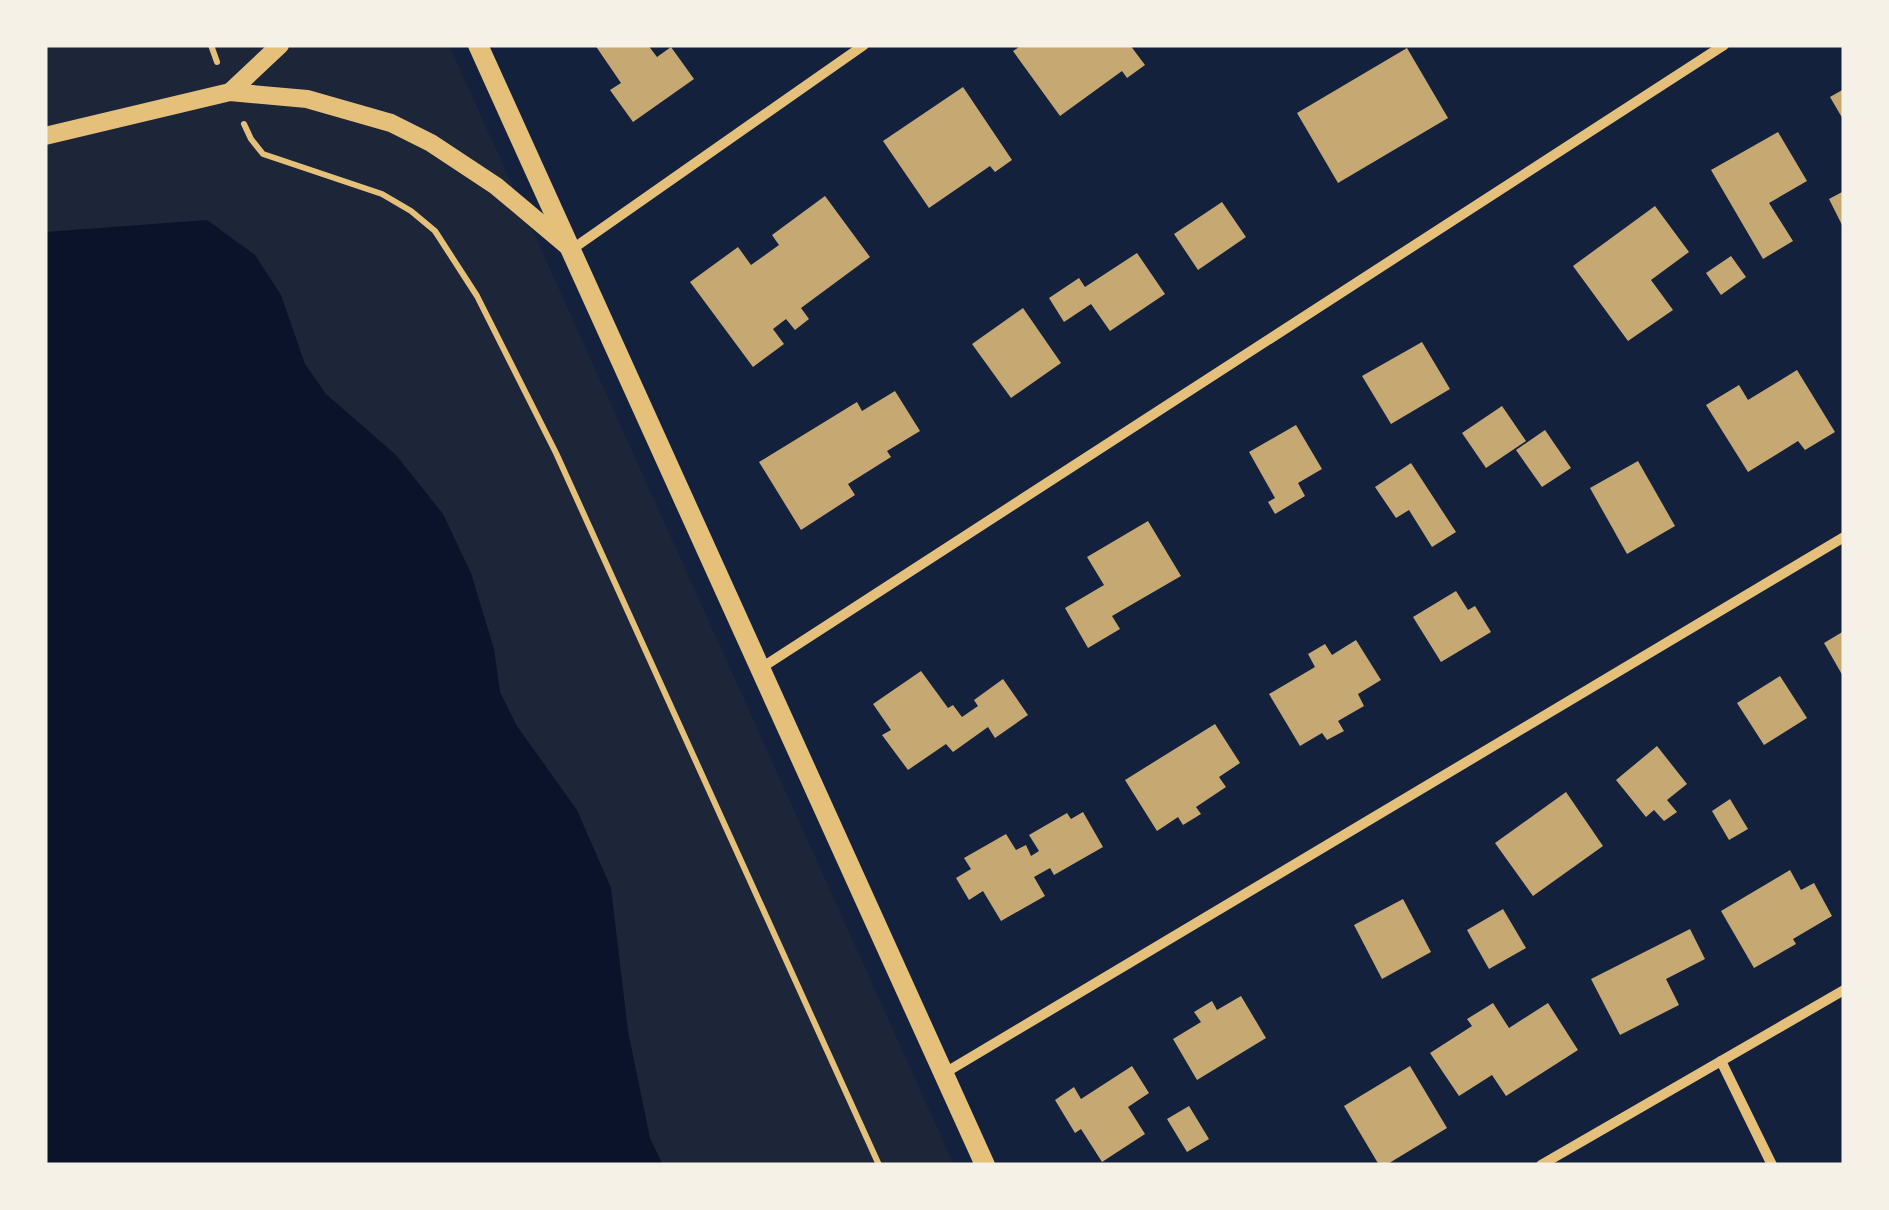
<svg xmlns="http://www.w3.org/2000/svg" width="1889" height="1210" font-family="'Fira Sans',sans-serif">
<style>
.green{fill:#1d2539}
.water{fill:#0b132b}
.building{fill:#c6a872}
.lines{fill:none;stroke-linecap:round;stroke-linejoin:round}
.path{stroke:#e5c07b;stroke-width:6}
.minor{stroke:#e5c07b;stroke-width:10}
.tertiary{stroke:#e5c07b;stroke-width:18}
.secondary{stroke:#e5c07b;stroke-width:20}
</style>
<rect width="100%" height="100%" fill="#14213d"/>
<!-- green -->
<polygon class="green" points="45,45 449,45 954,1165 45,1165"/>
<!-- water -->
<polygon class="water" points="207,220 255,255 281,295 305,364 326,394 396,455 443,514 471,573 494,649 500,692 517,726 577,810 611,888 628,1031 650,1138 663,1165 45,1165 45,232"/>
<!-- building -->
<g class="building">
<polygon points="595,45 648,45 657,57 671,47 694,79 633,122 610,90 621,83"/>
<polygon points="1022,45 1130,45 1145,65 1127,78 1122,71 1060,116 1013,51"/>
<polygon points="1407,48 1448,118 1338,183 1297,113"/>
<polygon points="963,87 1012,160 995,172 990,166 929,208 883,141"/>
<polygon points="1844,89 1844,121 1830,97"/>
<polygon points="1778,132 1807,181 1769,203 1793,241 1763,259 1711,170"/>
<polygon points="1844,191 1844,229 1829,199"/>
<polygon points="825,196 870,257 801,308 809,319 795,330 786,319 773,329 784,344 753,367 690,282 738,247 751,265 779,245 772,235"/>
<polygon points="1222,202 1246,237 1198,270 1174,234"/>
<polygon points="1655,206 1689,252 1651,280 1673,310 1628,341 1573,266"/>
<polygon points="1137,253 1165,294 1110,331 1091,304 1064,322 1049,298 1079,278 1085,287"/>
<polygon points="1731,256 1746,277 1721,295 1706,273"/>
<polygon points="1023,308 1061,363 1011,398 972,344"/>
<polygon points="1422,342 1450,389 1391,424 1362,376"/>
<polygon points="1797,370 1835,432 1805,450 1798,441 1748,472 1706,405 1739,385 1748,400"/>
<polygon points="895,391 920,431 887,451 891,457 848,484 855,495 801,530 759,462 857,402 862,411"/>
<polygon points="1502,406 1526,441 1486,468 1462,433"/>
<polygon points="1296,425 1322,469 1298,483 1305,496 1275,514 1268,502 1275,498 1249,452"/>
<polygon points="1545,430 1571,468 1542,487 1516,450"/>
<polygon points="1638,461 1675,526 1627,554 1590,488"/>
<polygon points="1411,463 1456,532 1432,547 1409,510 1396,518 1375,487"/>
<polygon points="1148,521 1181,576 1112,616 1120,629 1088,648 1065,608 1104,585 1087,557"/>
<polygon points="1456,591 1468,610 1475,606 1491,632 1441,662 1413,617"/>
<polygon points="1844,631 1844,678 1824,643"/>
<polygon points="1356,640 1381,680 1358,694 1364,706 1338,721 1344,731 1327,740 1322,733 1300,746 1269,694 1315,667 1308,654 1325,644 1332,655"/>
<polygon points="921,671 948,708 953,705 962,717 978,706 974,700 1003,679 1028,715 995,738 988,727 953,752 946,744 908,770 882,735 891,730 873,704"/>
<polygon points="1780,676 1807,718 1764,745 1737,703"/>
<polygon points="1215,724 1240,763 1219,777 1226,787 1196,807 1201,814 1183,825 1178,817 1157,831 1125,780"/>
<polygon points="1657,746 1687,784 1667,800 1677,812 1664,821 1654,810 1646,817 1616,780"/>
<polygon points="1566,792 1603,846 1533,896 1495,843"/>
<polygon points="1730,799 1748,829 1729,840 1712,811"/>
<polygon points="1083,812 1103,847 1054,875 1050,868 1034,877 1045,896 1001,921 983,891 969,900 956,878 971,869 964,858 1006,834 1016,850 1026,845 1031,856 1039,851 1029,835 1067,813 1071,819"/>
<polygon points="1790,870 1801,890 1814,883 1832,916 1793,939 1796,944 1754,968 1721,911"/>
<polygon points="1403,899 1431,952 1382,979 1354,925"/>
<polygon points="1503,909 1526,948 1489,969 1467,930"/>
<polygon points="1690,929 1705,959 1666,979 1679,1005 1620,1035 1591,979"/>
<polygon points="1241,996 1266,1038 1197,1080 1173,1039 1201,1022 1194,1012 1212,1001 1217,1010"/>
<polygon points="1493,1003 1509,1028 1548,1003 1578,1050 1506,1096 1492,1075 1459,1096 1430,1053 1472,1026 1467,1019"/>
<polygon points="1132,1066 1149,1093 1128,1107 1145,1134 1102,1162 1081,1129 1075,1133 1055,1100 1074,1087 1081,1099"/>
<polygon points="1410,1066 1447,1128 1386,1165 1379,1165 1344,1106"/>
<polygon points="1189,1106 1209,1139 1187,1152 1167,1119"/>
</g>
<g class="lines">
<!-- path -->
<g class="path">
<polyline points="211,45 217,62"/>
<polyline points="244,124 251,139 263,154 382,194 411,211 435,231 477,296 556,453 879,1165"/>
</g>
<!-- minor -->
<g class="minor">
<polyline points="571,250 864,45"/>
<polyline points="761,668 1724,45"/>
<polyline points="1721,1061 1772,1165"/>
<polyline points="943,1074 1844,537"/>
<polyline points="1541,1165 1844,990"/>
</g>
<!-- tertiary -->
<g class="tertiary">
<polyline points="230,92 280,45"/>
<polyline points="45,136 230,92 307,99 391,123 431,143 496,186 571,249"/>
</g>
<!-- secondary -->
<polyline class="secondary" points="478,45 985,1165"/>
</g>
<!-- border -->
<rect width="1889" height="1210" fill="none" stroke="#f6f1e7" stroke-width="95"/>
</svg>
